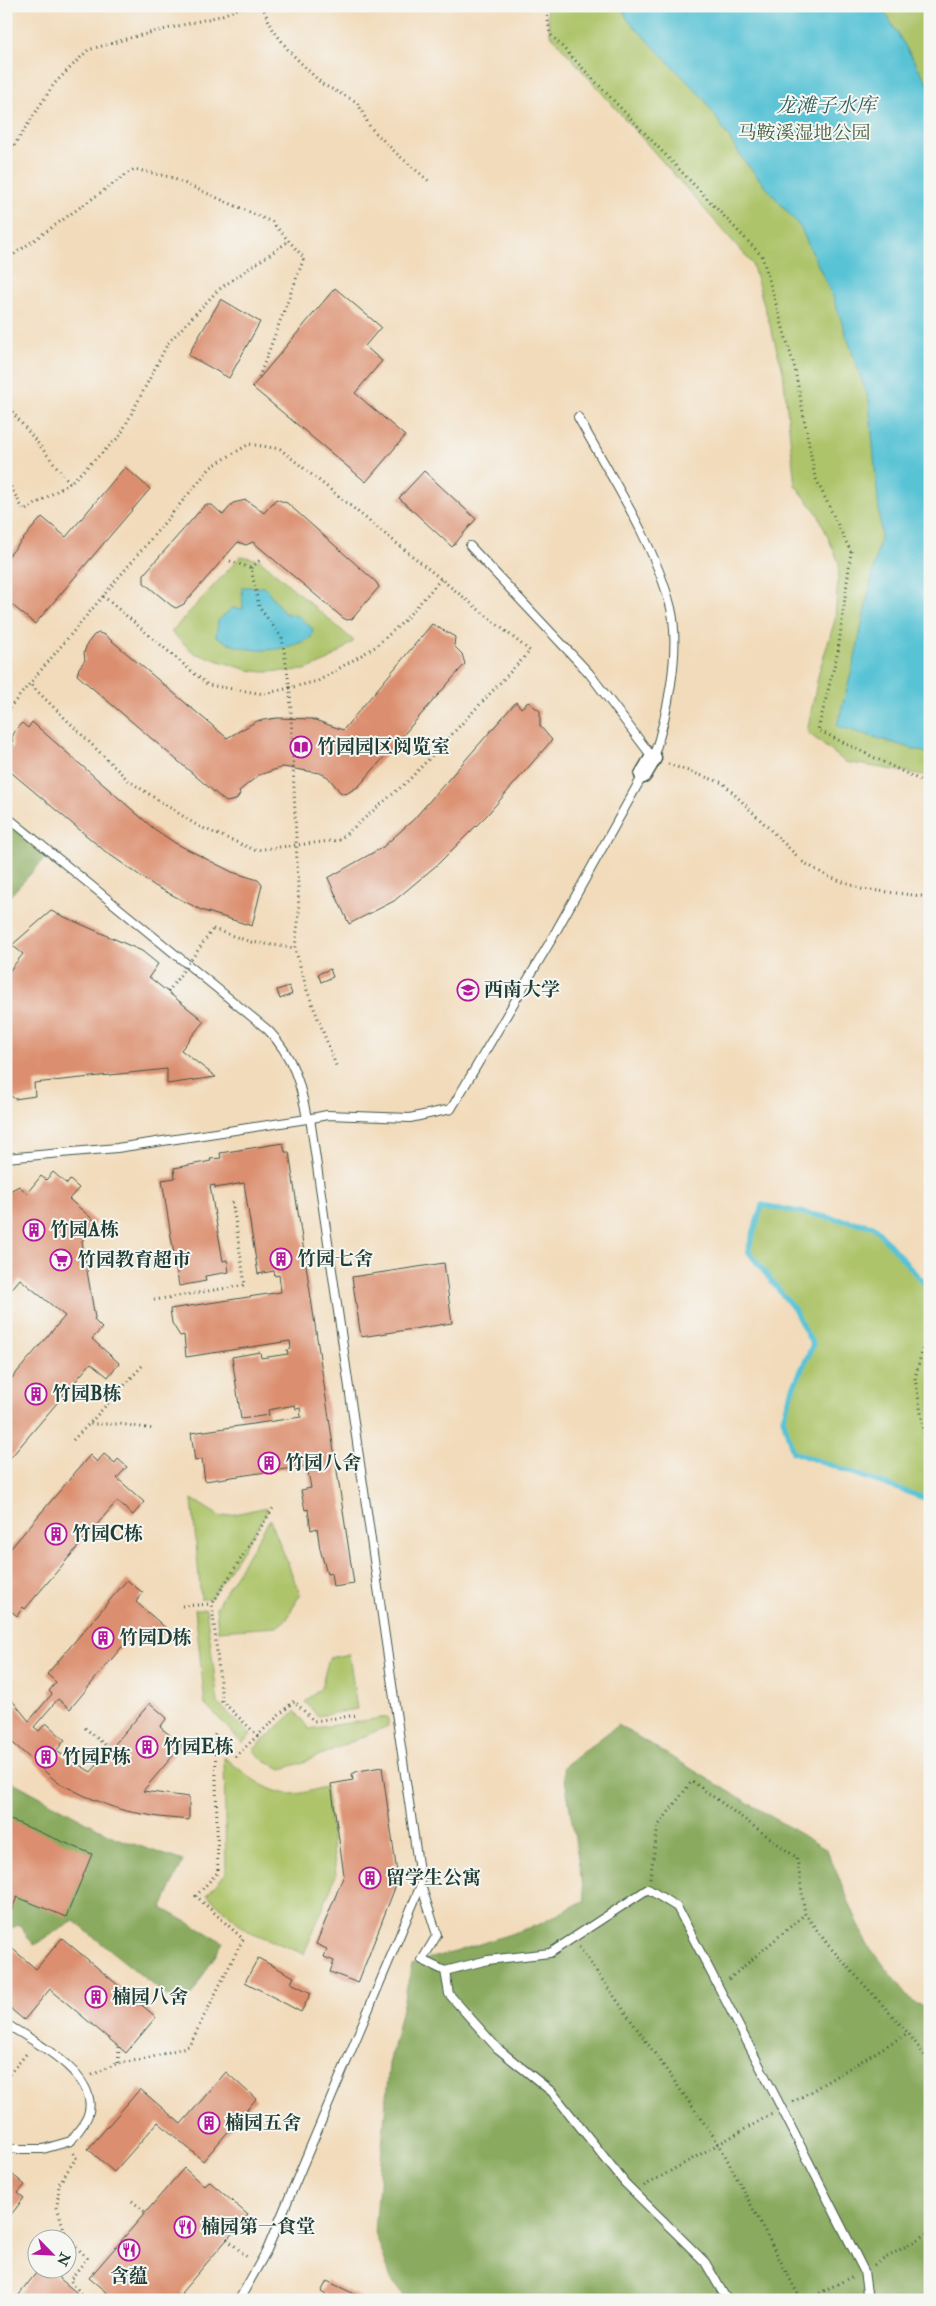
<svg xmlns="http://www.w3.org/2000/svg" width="936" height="2306" font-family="'IM FELL Double Pica','Noto Serif SC',serif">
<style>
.green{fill:#adc46a;stroke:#66804f}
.forest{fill:#8aaa5e;stroke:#547449}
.water{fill:#59c3d5;stroke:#3c8084}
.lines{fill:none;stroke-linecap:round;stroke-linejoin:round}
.stream{stroke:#59c3d5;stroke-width:5.5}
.building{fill:#dc8f6f}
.service-casing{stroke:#3f5548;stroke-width:10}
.minor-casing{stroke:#3f5548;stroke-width:19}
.path{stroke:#3f5548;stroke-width:3;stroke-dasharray:1 4;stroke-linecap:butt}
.service{stroke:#fff;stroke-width:8}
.minor{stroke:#fff;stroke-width:16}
.path-bridge{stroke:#3f5548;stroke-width:3;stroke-dasharray:1 4;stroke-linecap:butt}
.labels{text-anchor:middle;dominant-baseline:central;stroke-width:4;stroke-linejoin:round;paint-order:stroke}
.park-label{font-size:19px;fill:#425f42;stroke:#f6f6f2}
.poi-label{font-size:19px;font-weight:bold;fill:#1f3d34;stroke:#f6f6f2;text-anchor:start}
.water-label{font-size:20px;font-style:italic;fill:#2e5e5c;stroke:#f6f6f2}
</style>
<rect width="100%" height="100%" fill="#f6f6f2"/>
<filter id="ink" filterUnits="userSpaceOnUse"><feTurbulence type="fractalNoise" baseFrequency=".02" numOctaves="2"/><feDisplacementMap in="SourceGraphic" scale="10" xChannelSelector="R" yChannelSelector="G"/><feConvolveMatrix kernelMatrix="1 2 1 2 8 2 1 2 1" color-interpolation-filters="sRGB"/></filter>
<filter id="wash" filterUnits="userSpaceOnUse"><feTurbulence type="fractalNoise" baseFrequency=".0096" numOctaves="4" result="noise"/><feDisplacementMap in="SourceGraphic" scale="20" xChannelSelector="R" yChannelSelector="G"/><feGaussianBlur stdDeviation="1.12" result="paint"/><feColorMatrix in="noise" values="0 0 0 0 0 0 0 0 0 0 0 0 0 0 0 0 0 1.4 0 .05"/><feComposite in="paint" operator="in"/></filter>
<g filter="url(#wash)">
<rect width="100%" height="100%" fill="#f2dbbb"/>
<!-- green -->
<g class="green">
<polygon points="546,6 930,6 930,776 845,762 807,732 819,672 835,620 839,563 818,514 795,485 783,371 752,263 550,34"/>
<polygon points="241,556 260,560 354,641 329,660 305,670 263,672 248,670 194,653 171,632"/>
<polygon points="762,1205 873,1226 930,1290 930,1500 793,1452 783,1418 793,1388 813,1345 794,1309 748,1251"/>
<polygon points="192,1499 221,1517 267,1507 266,1514 210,1599 201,1599"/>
<polygon points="270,1519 300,1594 287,1619 277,1627 218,1631 216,1607"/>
<polygon points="195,1609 206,1609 218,1703 251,1735 242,1743 205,1704"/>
<polygon points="349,1654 357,1709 318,1716 305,1702 321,1688 329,1658"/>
<polygon points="295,1711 309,1729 388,1717 388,1726 304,1762 282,1769 266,1762 253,1750"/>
<path d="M224,1757c18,14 43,37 68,37 11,0 23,-5 34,-7l10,88 -32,79 -58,-24 -39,-35 19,-22z"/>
</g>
<!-- forest -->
<g class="forest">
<polygon points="6,816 52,851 6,900"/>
<polygon points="618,1725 827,1850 867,1944 914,2003 930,2008 930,2300 407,2300 391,2279 375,2232 389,2064 412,1965 422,1960 455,1952 538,1925 585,1900 563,1767"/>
<polygon points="6,1775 13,1782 116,1838 183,1861 162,1908 223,1942 183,2009 74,1921 34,1945 18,1924 6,1933"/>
</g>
<!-- water -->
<g class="water">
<polygon points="621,6 881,6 930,87 930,754 837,726 854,662 881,534 869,401 833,297 800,227 744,161 704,99 628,20"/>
<path d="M242,587h23l19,26 14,3 15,13 -2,9c-31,15 -65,18 -95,-2l2,-15 14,-13 11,1z"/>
</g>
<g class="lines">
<!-- stream -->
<polyline class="stream" points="930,1290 873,1226 762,1205 748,1251 794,1309 813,1345 793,1388 783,1418 793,1452 930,1500"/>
</g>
<g id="blocks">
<!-- building -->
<g class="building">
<polygon points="335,288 381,327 365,346 382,361 355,393 405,436 366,482 252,387"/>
<polygon points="221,299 260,322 229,378 188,355"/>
<polygon points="125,467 150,489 35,624 6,600 6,559 42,517 66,537"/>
<polygon points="424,471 476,519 452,547 399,498"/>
<polygon points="276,499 287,503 376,582 379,587 352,619 347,620 343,618 253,542 246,545 238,542 184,604 176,608 172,606 144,583 144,574 205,505 212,505 223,515 233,503 246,500 264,513"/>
<polygon points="432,624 455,637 454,646 462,654 465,664 359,786 346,794 340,792 328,777 320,773 283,767 259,775 239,791 240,794 236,800 226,802 77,675 79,668 85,660 84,653 87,644 94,635 99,633 105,635 227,738 257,721 277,718 312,719 343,730"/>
<polygon points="516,702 521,708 528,702 540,711 540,726 552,740 487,815 438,864 394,901 349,924 328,878 383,847 413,820"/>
<polygon points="32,722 153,828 175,843 232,872 258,880 262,885 252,926 201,910 155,886 106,852 6,768 6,754 13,747 12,737 16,729 22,723 28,728"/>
<polygon points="51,911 142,951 158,964 149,977 204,1021 181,1050 216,1077 167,1084 167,1069 34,1083 35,1096 15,1099 6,1092 6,975 23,954 12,945"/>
<polygon points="330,969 333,977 321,982 318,974"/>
<polygon points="289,986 292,994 280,999 277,990"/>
<polygon points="283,1143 285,1152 289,1152 354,1584 333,1587 331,1573 327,1574 320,1549 317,1528 311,1530 308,1509 305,1510 301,1490 311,1488 307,1466 205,1481 202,1459 195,1461 191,1433 301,1417 300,1408 296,1409 295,1405 268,1410 269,1415 241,1419 232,1357 260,1352 261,1358 288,1354 287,1350 291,1349 290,1341 186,1357 184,1335 180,1336 172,1323 170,1309 281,1292 279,1275 275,1276 274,1271 258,1274 244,1183 215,1188 215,1185 210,1186 223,1261 227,1260 229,1272 205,1276 206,1281 179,1286 162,1180 175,1178 174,1168 211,1161 210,1159 221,1158 220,1153"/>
<polygon points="53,1172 67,1184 70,1180 79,1188 69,1199 96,1222 82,1241 95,1318 94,1320 102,1328 92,1339 119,1363 108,1377 91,1363 6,1463 6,1385 65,1316 20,1279 6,1296 6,1193 19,1186 27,1193 41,1176 46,1180"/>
<polygon points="444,1263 452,1323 361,1337 352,1277"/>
<polygon points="104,1454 115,1463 118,1459 127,1467 117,1478 144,1502 133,1515 117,1501 25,1609 23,1607 17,1616 6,1607 6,1554 90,1455 97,1462"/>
<polygon points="127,1580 143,1593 136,1602 167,1629 153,1645 136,1630 70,1709 58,1699 34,1727 39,1731 46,1723 65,1740 56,1751 91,1772 150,1703 167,1718 160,1727 182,1745 143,1791 189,1797 189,1820 159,1817 126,1811 110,1806 83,1795 57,1782 6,1737 6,1693 29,1721 52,1694 49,1691 56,1682 47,1674"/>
<polygon points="382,1767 398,1880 358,1983 330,1972 334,1961 324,1957 327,1949 316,1944 344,1875 331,1784 353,1780 352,1774 358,1771"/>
<polygon points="6,1818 92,1854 66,1917 17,1897 6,1923"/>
<polygon points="62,1938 156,2017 126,2053 50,1989 24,2020 6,2005 6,1947 8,1945 36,1969"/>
<polygon points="258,1958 294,1977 291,1983 311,1993 301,2012 245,1982"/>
<polygon points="226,2072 256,2099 203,2161 158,2122 114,2172 88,2149 140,2089 181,2124"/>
<polygon points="184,2168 204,2186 209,2181 248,2215 181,2293 189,2300 99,2300 106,2292 89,2278"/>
<polygon points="6,2169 25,2185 18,2193 24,2198 6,2221"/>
<polygon points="40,2268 47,2268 77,2293 72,2300 15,2300"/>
<polygon points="327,2281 367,2300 327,2300 328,2296 321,2292"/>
</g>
</g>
</g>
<g filter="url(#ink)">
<use href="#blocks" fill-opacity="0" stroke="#3f5548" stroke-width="1"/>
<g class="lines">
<!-- service casing -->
<g class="service-casing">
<g id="service">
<path d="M578,417c33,60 76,125 93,191 10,43 -4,109 -18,150"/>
<polyline points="470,546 589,673 653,758"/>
<path d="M6,816l262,214c25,26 33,54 39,89l-190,29 -111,10"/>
<polyline points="307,1119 327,1115 410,1118 451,1109 550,942 643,775"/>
<polyline points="421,1885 437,1935 422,1960 445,1971 449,1994 497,2048 552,2092 625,2183 705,2262 727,2300"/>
<polyline points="445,1971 488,1960 550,1953 648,1889 677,1907 782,2109 864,2271 868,2300"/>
<path d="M6,2024c28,17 95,52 82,91 -3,9 -12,18 -17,26l-28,8h-37"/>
<polyline points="239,2300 267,2250 421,1885 310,1118"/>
</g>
</g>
<!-- minor casing -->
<g class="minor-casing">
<polyline id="minor" points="643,775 653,758"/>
</g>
<!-- path -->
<g class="path">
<polyline points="262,6 272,28 289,51 322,84 357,102 370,127 396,153 430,182"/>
<polyline points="546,6 550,34 762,256 795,369 815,477 851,552 838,651 818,730 930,785"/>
<polyline points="928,6 930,10"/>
<polyline points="6,158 54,84 88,50 133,37 220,16 244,6"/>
<polyline points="6,260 134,169 170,177 272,222 304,258 259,377"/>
<polyline points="6,404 70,483 120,436 168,343 218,290 289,241"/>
<polyline points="6,478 24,511 70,483"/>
<polyline points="230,561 251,568 259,607 282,638 290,689 299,913 295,948 307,990 337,1068"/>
<polyline points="251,568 260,560"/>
<polyline points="103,596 208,685 264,694 318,681 375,647 403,622 441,579"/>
<polyline points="6,712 211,467 249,444 280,449 530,651 408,781 339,840 255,850 198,826 129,781 30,684"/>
<polyline points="668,764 723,783 803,862 827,876 862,889 930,897"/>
<polyline points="213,929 251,942 295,948"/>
<polyline points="154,1300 245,1285 232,1199"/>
<polyline points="930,1320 915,1378 925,1436 930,1440"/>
<polyline points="142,1366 89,1424 120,1424 154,1429"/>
<polyline points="73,1440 89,1424"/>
<polyline points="182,1606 212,1604"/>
<polyline points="85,1728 111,1750"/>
<polyline points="258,1736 222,1701 212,1604 275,1505"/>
<polyline points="235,1757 294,1701 314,1721 358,1715"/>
<polyline points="650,1878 658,1826 692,1781 797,1858 805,1914 828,1945 908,2033 930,2062"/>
<polyline points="579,1947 719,2144 801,2300"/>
<polyline points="729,1979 805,1914"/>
<polyline points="118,2063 119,2047"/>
<polyline points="92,2075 118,2063 146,2059 189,2046 243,1939 196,1896 218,1872 215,1734"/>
<polyline points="6,2078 28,2052"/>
<polyline points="793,2102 908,2033"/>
<polyline points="73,2153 76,2158 59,2184 57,2207 66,2236 87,2258 70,2280 86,2300"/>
<polyline points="644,2186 772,2114"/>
<polyline points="132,2201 146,2213"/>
<polyline points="227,2239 248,2258"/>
<polyline points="874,2265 930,2232"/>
<polyline points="806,2300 853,2276"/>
</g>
<!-- service -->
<use href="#service" class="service"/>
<!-- minor -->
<use href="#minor" class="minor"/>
<!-- path-bridge -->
<polyline class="path-bridge" points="168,992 213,929"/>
</g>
</g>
<!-- icons -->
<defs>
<g id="library-ring" transform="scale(1.125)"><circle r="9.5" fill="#f6f6f2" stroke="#b5179e" stroke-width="1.5"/><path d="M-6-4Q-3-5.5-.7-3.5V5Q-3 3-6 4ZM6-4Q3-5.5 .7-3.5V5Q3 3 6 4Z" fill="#b5179e"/></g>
<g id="university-ring" transform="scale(1.125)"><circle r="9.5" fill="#f6f6f2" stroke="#b5179e" stroke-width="1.5"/><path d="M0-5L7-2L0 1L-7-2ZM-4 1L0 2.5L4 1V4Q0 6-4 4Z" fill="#b5179e"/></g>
<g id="building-ring" transform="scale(1.125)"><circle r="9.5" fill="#f6f6f2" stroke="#b5179e" stroke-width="1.5"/><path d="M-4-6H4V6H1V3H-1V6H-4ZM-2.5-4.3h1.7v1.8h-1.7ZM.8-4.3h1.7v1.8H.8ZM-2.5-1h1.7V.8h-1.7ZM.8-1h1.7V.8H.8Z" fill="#b5179e"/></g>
<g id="supermarket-ring" transform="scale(1.125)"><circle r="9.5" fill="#f6f6f2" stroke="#b5179e" stroke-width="1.5"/><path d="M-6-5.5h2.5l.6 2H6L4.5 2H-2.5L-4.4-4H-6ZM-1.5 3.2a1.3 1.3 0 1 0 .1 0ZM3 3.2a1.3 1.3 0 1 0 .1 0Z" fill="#b5179e"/></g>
<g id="restaurant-ring" transform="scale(1.125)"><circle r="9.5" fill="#f6f6f2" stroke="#b5179e" stroke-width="1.5"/><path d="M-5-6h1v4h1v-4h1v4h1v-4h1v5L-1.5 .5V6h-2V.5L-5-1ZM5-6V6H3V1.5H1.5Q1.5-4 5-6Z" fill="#b5179e"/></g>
</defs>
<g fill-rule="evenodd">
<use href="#library-ring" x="301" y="747"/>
<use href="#university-ring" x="468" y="990"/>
<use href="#building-ring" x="34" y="1230"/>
<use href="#building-ring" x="281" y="1259"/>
<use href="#supermarket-ring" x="61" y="1260"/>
<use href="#building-ring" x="36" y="1394"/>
<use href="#building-ring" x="269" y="1463"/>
<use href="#building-ring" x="56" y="1534"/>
<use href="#building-ring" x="103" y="1638"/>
<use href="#building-ring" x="147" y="1747"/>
<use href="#building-ring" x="46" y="1757"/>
<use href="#building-ring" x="370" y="1878"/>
<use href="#building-ring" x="96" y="1997"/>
<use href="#building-ring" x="209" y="2123"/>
<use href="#restaurant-ring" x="185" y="2227"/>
<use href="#restaurant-ring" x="129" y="2250"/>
</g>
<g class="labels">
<!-- park labels -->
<g class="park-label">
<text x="804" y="133">马鞍溪湿地公园</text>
</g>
<!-- poi labels -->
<g class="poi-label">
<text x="317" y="747">竹园园区阅览室</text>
<text x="484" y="990">西南大学</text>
<text x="50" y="1230">竹园A栋</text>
<text x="297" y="1259">竹园七舍</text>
<text x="77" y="1260">竹园教育超市</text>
<text x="52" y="1394">竹园B栋</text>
<text x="285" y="1463">竹园八舍</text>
<text x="72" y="1534">竹园C栋</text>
<text x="119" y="1638">竹园D栋</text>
<text x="163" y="1747">竹园E栋</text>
<text x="62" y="1757">竹园F栋</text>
<text x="386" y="1878">留学生公寓</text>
<text x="112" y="1997">楠园八舍</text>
<text x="225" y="2123">楠园五舍</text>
<text x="201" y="2227">楠园第一食堂</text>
<text x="129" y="2276" text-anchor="middle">含蕴</text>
</g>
<!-- water labels -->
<g class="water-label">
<text x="826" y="105">龙滩子水库</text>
</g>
</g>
<!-- margin -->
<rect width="936" height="2306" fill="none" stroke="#f6f6f2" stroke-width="25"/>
<!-- north arrow -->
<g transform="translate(52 2254) rotate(114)"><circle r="24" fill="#f6f6f2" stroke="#a0aca6"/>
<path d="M0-4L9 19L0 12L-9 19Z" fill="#b5179e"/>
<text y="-8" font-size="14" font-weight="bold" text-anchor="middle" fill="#1f3d34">N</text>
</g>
</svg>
